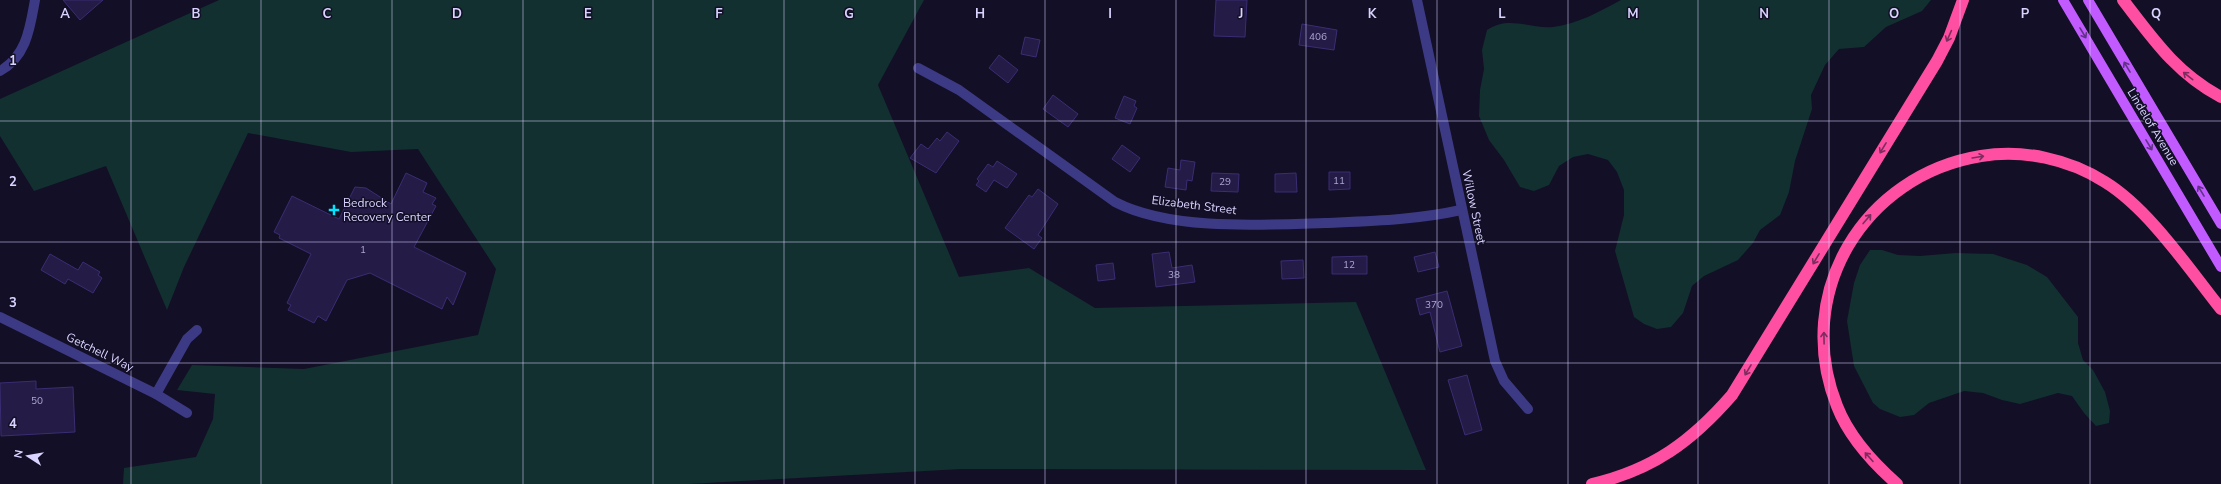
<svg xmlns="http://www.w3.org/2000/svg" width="2221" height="484" font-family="'Nunito Sans',sans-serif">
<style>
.green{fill:#12302f}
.building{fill:#241b47;stroke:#3b2d73}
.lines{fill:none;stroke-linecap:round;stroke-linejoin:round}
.minor{stroke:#3d3a85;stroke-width:10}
.major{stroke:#c25bff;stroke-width:10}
.highway{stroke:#ff4fa3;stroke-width:12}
.oneway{stroke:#623188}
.oneway2{stroke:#7d2c5e}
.grid{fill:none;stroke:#d9d4ff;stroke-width:1;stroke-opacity:0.55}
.poi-dot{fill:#00e5ff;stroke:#130f26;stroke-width:1.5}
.labels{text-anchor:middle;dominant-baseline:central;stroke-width:3;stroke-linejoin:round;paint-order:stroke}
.number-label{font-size:10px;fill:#aca6d1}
.street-label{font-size:12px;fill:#d9d4ff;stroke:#130f26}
.poi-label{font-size:12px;fill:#d9d4ff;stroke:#130f26;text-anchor:start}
.grid-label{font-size:13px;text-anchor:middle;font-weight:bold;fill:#d9d4ff;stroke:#130f26;stroke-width:3;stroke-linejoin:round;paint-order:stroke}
</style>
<rect width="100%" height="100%" fill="#130f26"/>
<!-- green -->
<g class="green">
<polygon points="219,0 924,0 878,85 959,277 1029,268 1095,308 1356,302 1426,470 961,469 689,484 123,484 124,468 196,457 213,419 215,394 177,390 192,365 304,369 478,335 496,269 418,149 351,152 248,133 184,267 167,310 106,166 34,191 0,136 0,99"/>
<path d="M1621,0h310l-9,11 -36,16 -22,20 -25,2 -14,16 -14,30 1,14 -17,52 -6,31 -9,23 -20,15 -7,13 -15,17 -34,16 -12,10 -9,27 -12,14 -14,2 -13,-5 -10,-7 -19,-66 9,-36v-25l-7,-18 -9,-12 -20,-6 -15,3 -14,9 -10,19 -15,6 -14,-4 -16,-27 -15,-20 -10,-24 1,-26 4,-21 -2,-19 5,-20c22,-15 43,-1 66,-3 24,-3 46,-15 68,-27z"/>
<polygon points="1870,250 1882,250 1898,255 1920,256 1956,253 1993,254 2027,265 2047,277 2078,317 2078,343 2083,360 2093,370 2105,392 2110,411 2109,423 2096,426 2084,413 2072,396 2058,393 2020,404 2002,400 1983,393 1964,391 1929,403 1914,415 1900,417 1880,409 1873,403 1854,366 1847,321 1854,283 1860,265"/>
</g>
<!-- building -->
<g class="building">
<polygon points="63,0 103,0 80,20"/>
<polygon points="1216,0 1247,0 1245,37 1214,36"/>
<polygon points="1302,24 1337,30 1334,50 1299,45"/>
<polygon points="1025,37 1040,40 1036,57 1021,54"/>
<polygon points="999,55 1018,70 1008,83 989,68"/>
<polygon points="1053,95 1078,114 1068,127 1043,109"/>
<polygon points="1124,96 1136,101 1134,106 1137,108 1130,124 1115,118"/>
<polygon points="947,132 959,141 936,173 910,158 921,144 928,149 937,138 940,141"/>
<polygon points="1122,145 1140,158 1130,172 1112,159"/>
<polygon points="1181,160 1195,162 1192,181 1187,180 1186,190 1165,187 1168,168 1180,170"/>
<polygon points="997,161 1017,174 1007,188 994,180 986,192 976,185 979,181 977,179 988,164 993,167"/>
<polygon points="1329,172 1350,172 1350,189 1329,190"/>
<polygon points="406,173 427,183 423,192 436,198 432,204 436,206 414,247 466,273 453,305 447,297 442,309 370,273 347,280 326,321 318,316 314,323 288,310 291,305 287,303 311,254 279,238 280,235 274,232 292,196 339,219 355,187 366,188 391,204"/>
<polygon points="1212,173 1239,174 1238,192 1211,191"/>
<polygon points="1296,173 1297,192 1275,192 1275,174"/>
<polygon points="1038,189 1058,204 1038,235 1042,238 1034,249 1005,228 1029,195 1032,197"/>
<polygon points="1169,252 1172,268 1192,265 1195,282 1156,287 1152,254"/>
<polygon points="1435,252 1439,267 1418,272 1414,257"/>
<polygon points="50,254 78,270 83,262 100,272 98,275 102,278 93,293 68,279 65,284 41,270"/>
<polygon points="1367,256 1367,274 1332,274 1332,257"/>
<polygon points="1303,260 1304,278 1282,279 1281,261"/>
<polygon points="1113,263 1115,279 1098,281 1096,265"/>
<polygon points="1447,291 1462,346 1440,352 1430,312 1420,315 1416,299"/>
<polygon points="1467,375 1482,430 1465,435 1448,380"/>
<polygon points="36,381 36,389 73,387 75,432 1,436 0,383"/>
</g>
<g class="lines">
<!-- minor -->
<g class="minor">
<polyline points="1417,0 1495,361 1504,381 1528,409"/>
<path d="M918,68l41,22 156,112c56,29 148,23 210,21 46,-2 91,-3 136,-13"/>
<path d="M0,71c27,-15 30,-44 35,-71"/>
<polyline points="0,317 156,394 187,413"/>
<polyline points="156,394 187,339 197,330"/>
</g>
<!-- major -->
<g class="major">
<polyline points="2063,0 2221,267"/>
<polyline points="2088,0 2221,224"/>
</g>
<!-- highway -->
<g class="highway">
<path d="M2123,0c30,39 53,73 98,97"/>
<path d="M1592,484c61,-14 100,-43 140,-89l205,-334 12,-23 14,-38"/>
<path d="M1897,484c-25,-22 -48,-47 -60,-78 -45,-113 27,-231 144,-250 42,-7 88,3 124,26 44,27 84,87 116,127"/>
</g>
</g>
<!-- one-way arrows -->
<defs><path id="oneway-shaft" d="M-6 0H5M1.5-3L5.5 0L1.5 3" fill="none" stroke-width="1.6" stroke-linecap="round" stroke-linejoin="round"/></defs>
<g class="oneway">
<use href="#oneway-shaft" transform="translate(2083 33) rotate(59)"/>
<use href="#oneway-shaft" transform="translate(2127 67) rotate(-121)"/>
<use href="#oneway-shaft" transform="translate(2149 145) rotate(59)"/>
<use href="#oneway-shaft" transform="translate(2201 191) rotate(-121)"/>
</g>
<g class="oneway2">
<use href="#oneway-shaft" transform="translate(1949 36) rotate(114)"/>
<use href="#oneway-shaft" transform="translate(2188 76) rotate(-142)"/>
<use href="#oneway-shaft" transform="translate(1883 148) rotate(121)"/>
<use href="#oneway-shaft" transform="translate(1978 157) rotate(-9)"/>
<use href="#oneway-shaft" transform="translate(1867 219) rotate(-49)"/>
<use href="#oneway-shaft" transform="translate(1816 259) rotate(121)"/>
<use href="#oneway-shaft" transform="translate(1824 338) rotate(-91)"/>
<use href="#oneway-shaft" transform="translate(1748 370) rotate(121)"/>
<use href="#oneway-shaft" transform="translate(1869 457) rotate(-132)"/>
</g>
<!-- grid -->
<path class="grid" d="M131,0v484M261,0v484M392,0v484M523,0v484M653,0v484M784,0v484M915,0v484M1045,0v484M1176,0v484M1306,0v484M1437,0v484M1568,0v484M1698,0v484M1829,0v484M1960,0v484M2090,0v484M0,121h2221M0,242h2221M0,363h2221"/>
<!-- markers -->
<path class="poi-dot" d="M332 204h4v4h4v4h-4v4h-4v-4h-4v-4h4z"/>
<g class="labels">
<!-- number labels -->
<g class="number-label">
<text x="1318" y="37">406</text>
<text x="1339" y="181">11</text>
<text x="1225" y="182">29</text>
<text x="363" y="250">1</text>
<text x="1349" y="265">12</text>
<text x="1174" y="275">38</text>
<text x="1434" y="305">370</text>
<text x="37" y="401">50</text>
</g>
<!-- street labels -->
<g class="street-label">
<text transform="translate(2153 127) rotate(59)">Lindelof Avenue</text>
<text transform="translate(1194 205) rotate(7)">Elizabeth Street</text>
<text transform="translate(1474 207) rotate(78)">Willow Street</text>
<text transform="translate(100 352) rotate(26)">Getchell Way</text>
</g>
<!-- poi labels -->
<g class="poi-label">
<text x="343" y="203">Bedrock<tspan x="343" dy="14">Recovery Center</tspan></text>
</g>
</g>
<g class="grid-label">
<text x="65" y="18">A</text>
<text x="196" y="18">B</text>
<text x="327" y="18">C</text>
<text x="457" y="18">D</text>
<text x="588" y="18">E</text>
<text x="719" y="18">F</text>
<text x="849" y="18">G</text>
<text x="980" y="18">H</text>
<text x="1110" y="18">I</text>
<text x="1241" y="18">J</text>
<text x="1372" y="18">K</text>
<text x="1502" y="18">L</text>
<text x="1633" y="18">M</text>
<text x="1764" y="18">N</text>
<text x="1894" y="18">O</text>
<text x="2025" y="18">P</text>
<text x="2156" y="18">Q</text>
<text x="13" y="65">1</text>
<text x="13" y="186">2</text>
<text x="13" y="307">3</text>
<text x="13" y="428">4</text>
</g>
<!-- north arrow -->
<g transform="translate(28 456) rotate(282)" stroke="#130f26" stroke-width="3" paint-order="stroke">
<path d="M0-3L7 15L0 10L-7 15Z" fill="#d9d4ff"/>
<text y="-6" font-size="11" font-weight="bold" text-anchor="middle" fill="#d9d4ff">N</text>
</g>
</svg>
